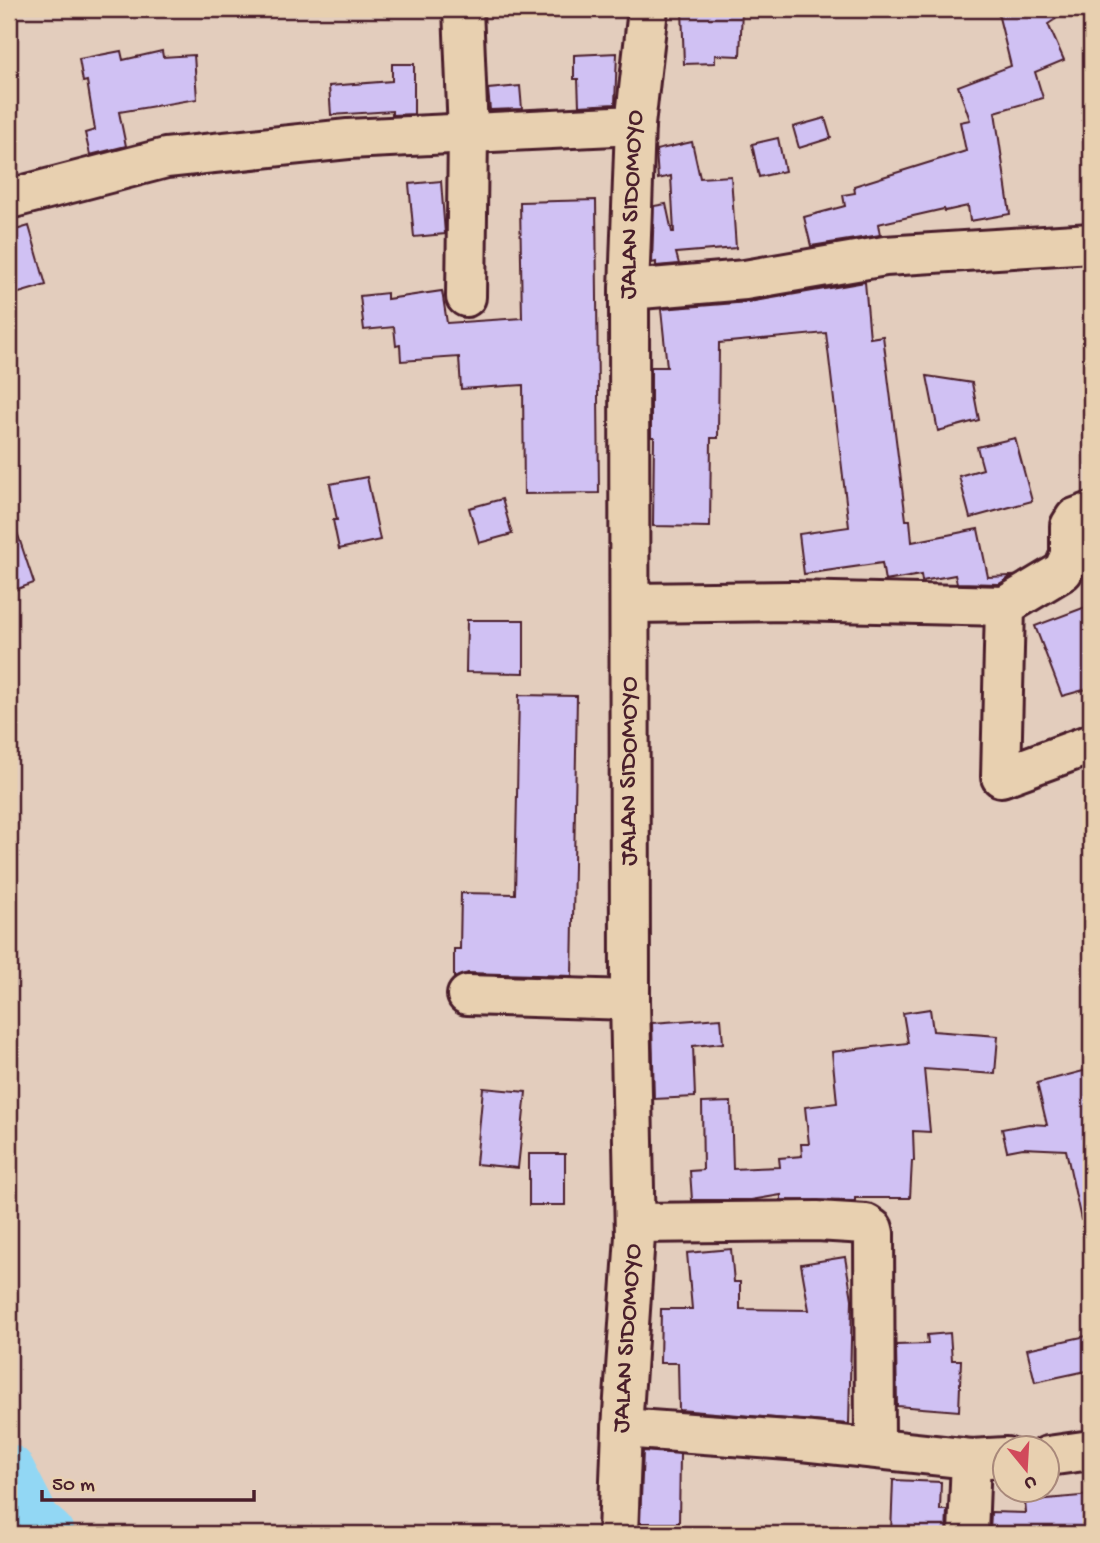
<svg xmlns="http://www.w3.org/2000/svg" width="1100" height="1543" font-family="'Gochi Hand',sans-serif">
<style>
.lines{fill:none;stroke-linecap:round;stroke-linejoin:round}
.river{stroke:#92d7f4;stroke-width:51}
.building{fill:#d0c1f3;stroke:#4a1f2b;stroke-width:2}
.minor-casing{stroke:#4a1f2b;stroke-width:44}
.major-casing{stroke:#4a1f2b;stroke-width:44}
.minor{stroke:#e8d0b0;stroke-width:38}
.major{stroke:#e8d0b0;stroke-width:38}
.labels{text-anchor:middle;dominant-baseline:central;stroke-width:5;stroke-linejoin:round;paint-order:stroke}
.street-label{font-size:26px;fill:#4a1f2b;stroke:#e8d0b0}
</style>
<rect width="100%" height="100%" fill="#e3cdbd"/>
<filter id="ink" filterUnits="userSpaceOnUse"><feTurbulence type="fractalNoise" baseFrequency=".0143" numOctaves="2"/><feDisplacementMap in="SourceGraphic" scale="14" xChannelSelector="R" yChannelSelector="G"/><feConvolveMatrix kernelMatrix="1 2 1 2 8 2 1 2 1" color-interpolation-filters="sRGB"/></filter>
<g filter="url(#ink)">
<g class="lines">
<!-- river -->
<polyline class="river" points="9,1470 36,1523 49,1534"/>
</g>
<!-- building -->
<g class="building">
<polygon points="682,9 742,9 740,56 715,55 715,63 684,64"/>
<polygon points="997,9 1071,9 1048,24 1064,60 1035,72 1043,98 995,112 1010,214 970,221 968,206 945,211 944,209 878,224 880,235 811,246 804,217 845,206 843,195 855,193 854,186 966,151 960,122 970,120 958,86 1011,66"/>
<polygon points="121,51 123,60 162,51 163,57 194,55 197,99 119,112 126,146 90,155 85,133 95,130 87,81 83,82 79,59"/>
<polygon points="617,53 615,104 579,106 578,79 574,79 574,55"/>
<polygon points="392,64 414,64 414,114 392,115 392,111 331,115 329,86 392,81"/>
<polygon points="520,86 522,109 490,110 488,89"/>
<polygon points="825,118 831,138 799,148 793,127"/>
<polygon points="778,138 785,171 759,177 752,144"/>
<polygon points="692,142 700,178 731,176 736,248 676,253 679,264 656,266 656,262 652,263 654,206 666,204 672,232 674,232 671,176 658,179 656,150"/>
<polygon points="441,181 445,234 414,237 409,184"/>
<polygon points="596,200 599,493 524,494 523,385 461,389 459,357 401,361 400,345 396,346 394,327 364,330 360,296 387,293 387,299 442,291 447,323 522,318 520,202"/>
<polygon points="29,226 46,285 9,296 9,232"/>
<polygon points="865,282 870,338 883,336 906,520 910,520 912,542 978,529 988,577 1012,576 999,584 957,583 955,575 922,581 921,575 885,581 882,563 804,574 799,534 849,527 826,333 719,343 718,438 711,438 710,527 653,526 654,437 651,437 651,367 667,367 661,309 749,302"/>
<polygon points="927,376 972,383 979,420 938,431"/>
<polygon points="1015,438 1032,501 970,518 959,476 983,469 977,447"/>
<polygon points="367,477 380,540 339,549 333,520 337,520 330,484"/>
<polygon points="502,499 512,534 479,543 469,508"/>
<polygon points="13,520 34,583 9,592 9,521"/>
<polygon points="1091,605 1091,688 1062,696 1035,626"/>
<polygon points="467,620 524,620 524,673 466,672"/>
<polygon points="519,695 577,696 572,976 468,973 454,978 454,949 460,949 461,893 515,894"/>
<polygon points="930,1009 933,1031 998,1036 995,1074 924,1069 930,1132 913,1131 914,1161 912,1161 910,1198 855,1198 855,1201 781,1200 781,1195 751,1200 692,1200 690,1171 703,1170 702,1103 731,1102 733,1169 780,1167 779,1158 802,1156 801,1144 809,1144 805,1107 837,1103 832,1052 908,1043 903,1013"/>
<polygon points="721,1018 723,1043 693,1046 695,1097 654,1099 652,1023"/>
<polygon points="1091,1069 1091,1219 1081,1220 1066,1150 1023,1148 1007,1151 1002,1129 1029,1124 1047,1125 1037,1083"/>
<polygon points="483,1088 526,1092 518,1168 476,1164"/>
<rect x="529" y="1154" width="36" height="51"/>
<polygon points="731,1249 734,1282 740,1282 740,1309 809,1310 801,1264 845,1257 852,1299 849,1424 679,1410 678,1363 660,1363 661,1309 692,1309 687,1253"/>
<polygon points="950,1333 952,1360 961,1360 959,1411 897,1406 896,1345 928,1344 927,1335"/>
<polygon points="1091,1335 1091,1370 1035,1382 1027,1349"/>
<polygon points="643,1451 680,1454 679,1523 640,1523"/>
<polygon points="893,1480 941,1482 940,1510 947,1510 946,1534 891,1534"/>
<polygon points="1091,1495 1091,1534 990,1534 991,1512 1026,1513 1025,1501"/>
</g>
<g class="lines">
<!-- minor casing -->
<g class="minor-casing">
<g id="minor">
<polyline points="463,9 468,133 466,297"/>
<polyline points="9,199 166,158 348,139 635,125"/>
<polyline points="629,290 745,280 885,256 1091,243"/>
<polyline points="631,603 792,601 1005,606 1063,571 1070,555 1070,526 1075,518 1091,512"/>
<polyline points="1005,606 1001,777 1091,744"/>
<polyline points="467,995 630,1000"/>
<polyline points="635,1223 817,1221 866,1224 873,1229 874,1233 875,1448"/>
<polyline points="622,1428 802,1441 971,1459 1006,1457"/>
<polyline points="1048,1456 1091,1450"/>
<polyline points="968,1534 971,1459"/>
</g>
</g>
<!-- major casing -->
<g class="major-casing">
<g id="major">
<path id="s1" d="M618,1534l4,-106 13,-192 -5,-236 -1,-710 6,-165 13,-116"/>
</g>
</g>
<!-- minor -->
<use href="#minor" class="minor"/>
<!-- major -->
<use href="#major" class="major"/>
</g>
</g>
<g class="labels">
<!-- street labels -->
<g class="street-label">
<text stroke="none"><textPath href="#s1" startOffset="1330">JALAN SIDOMOYO</textPath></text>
<text transform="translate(630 771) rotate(-90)">JALAN SIDOMOYO</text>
<text stroke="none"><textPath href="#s1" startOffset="196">JALAN SIDOMOYO</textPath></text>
</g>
</g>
<!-- margin -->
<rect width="1100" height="1543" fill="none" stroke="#e8d0b0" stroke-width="35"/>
<rect x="18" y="18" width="1065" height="1508" fill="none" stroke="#4a1f2b" stroke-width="2.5" filter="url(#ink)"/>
<!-- north arrow -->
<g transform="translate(1026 1469) rotate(162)"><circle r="33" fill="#e8d0b0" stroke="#a9897b" stroke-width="2"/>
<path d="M0-5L12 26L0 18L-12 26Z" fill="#d1495b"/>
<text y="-10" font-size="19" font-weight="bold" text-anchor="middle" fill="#4a1f2b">U</text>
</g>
<!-- scale -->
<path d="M42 1490v10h212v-10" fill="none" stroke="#4a1f2b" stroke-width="3.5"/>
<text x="52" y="1490" font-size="21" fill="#4a1f2b" stroke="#e8d0b0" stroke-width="5" paint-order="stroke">50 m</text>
</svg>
